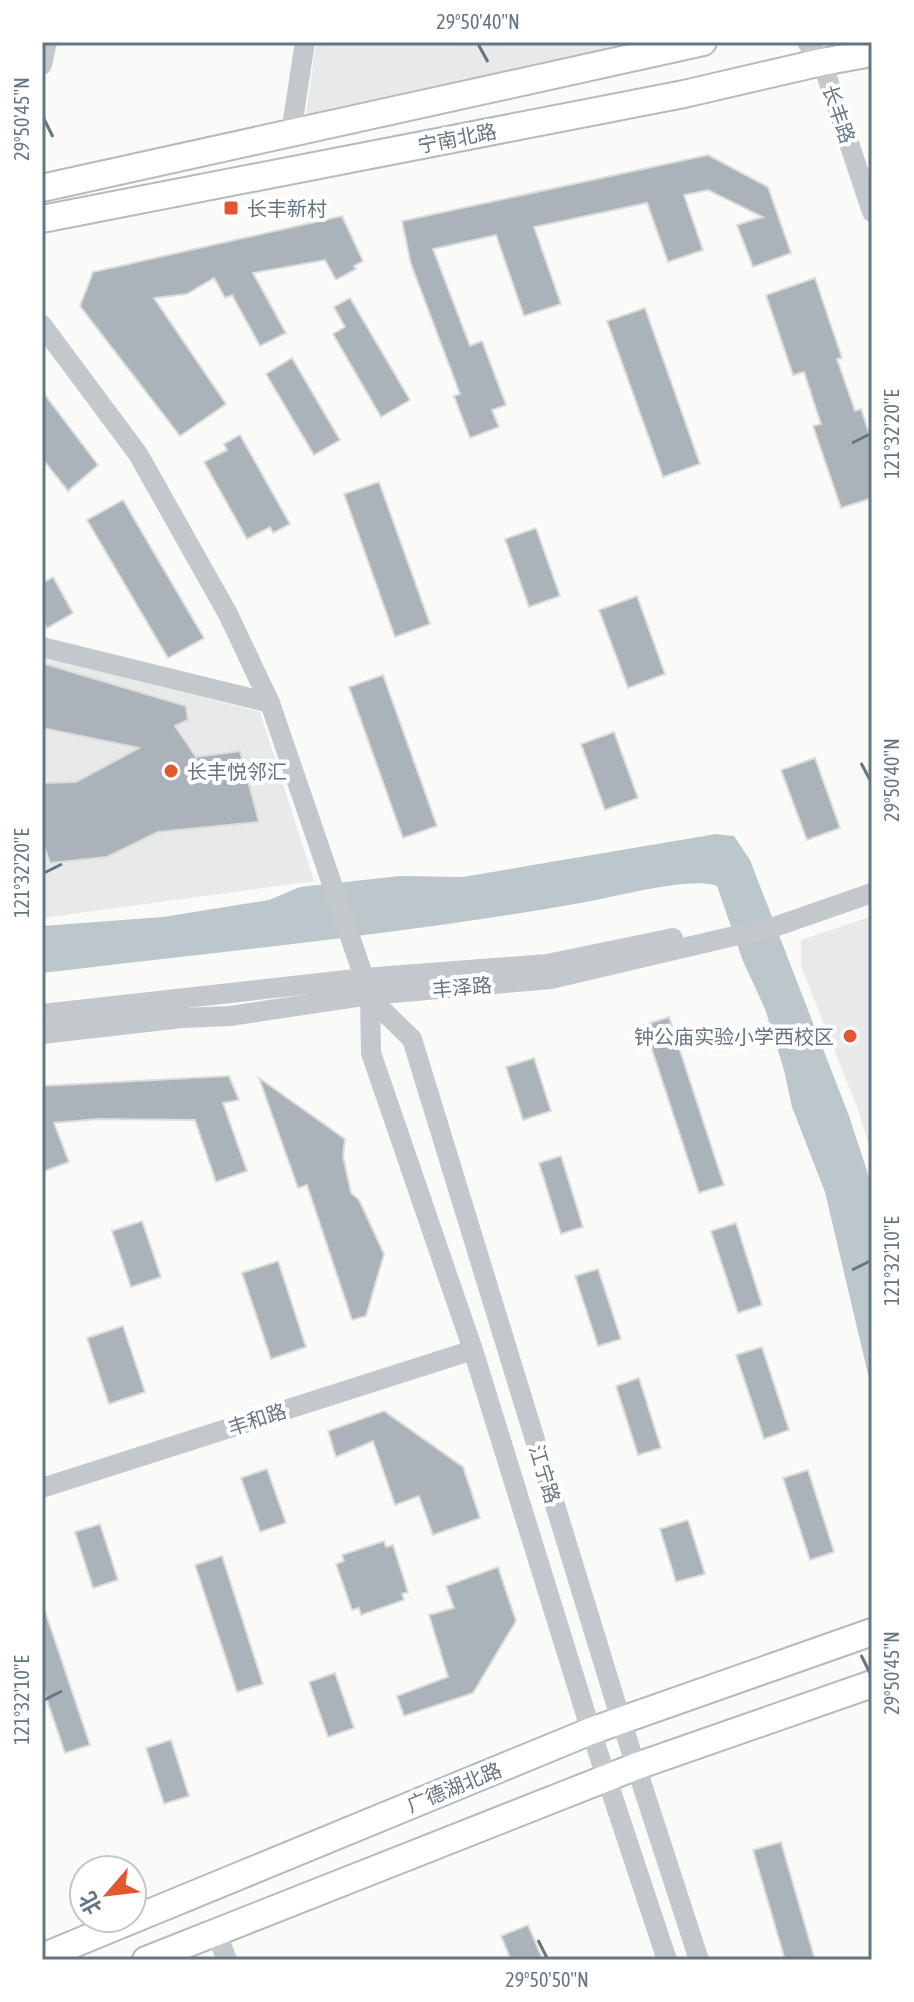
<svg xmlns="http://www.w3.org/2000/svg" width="914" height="2002" font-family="'Asap Condensed','Noto Sans SC',sans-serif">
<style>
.built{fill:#e8e9e9}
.water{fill:#bbc7cb}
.building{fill:#aab3b9;stroke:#dcdcda;stroke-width:2}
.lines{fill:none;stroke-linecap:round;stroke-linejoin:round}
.major-casing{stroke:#b5babe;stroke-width:30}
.minor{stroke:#c3c8cc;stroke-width:20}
.major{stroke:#fff;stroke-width:26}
.ticks{fill:none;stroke:#657683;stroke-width:3}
.poi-dot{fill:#e4572e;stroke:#fff;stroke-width:3}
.labels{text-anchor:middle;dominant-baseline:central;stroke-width:8;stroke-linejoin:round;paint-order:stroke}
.street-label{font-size:20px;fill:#657683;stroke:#fff}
.poi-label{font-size:20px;fill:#657683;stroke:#fff;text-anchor:start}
.neatline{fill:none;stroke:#657683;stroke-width:3}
.ticks-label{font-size:20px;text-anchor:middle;fill:#657683}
</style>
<rect width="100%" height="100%" fill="#fafaf8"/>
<!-- built -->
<g class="built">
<polygon points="316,42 642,42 305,122"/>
<polygon points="42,656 260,712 314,881 42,918"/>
<polygon points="872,916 872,1156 857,1107 801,966 801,940"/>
</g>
<!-- water -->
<path class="water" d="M716,834l18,2 16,24 99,256 23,70v205l-47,-199 -33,-85 -8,-37 -19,-61 -22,-48 -26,-75c-23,-10 -103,11 -131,16 -180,32 -363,49 -544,71v-47l121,-9 106,-17 31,-13 100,-11 63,1z"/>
<!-- building -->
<g class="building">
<polygon points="708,155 768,187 791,253 753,267 737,225 763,217 708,190 684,195 703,250 668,262 647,203 534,227 561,304 524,316 496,235 433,249 470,346 482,341 506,405 492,410 499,427 470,438 454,396 460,394 411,264 402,221"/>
<polygon points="342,216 363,261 354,266 356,269 336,280 325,260 253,273 286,333 260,346 232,295 225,298 214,278 187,294 154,298 226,404 180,436 80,306 93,272"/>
<polygon points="815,278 842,358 837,359 855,411 861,409 872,442 872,498 841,508 813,426 821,424 804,372 793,375 766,295"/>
<polygon points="350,298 410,400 381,417 333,334 345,327 334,307"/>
<polygon points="645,308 700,464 663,477 607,321"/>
<polygon points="292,358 340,440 314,455 266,374"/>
<polygon points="42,391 98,465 68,491 42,458"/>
<polygon points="240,435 290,524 273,533 270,527 247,539 204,462 227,450 224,444"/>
<polygon points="379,482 430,624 395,637 344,494"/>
<polygon points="123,500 204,638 168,658 87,520"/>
<polygon points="536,528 560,596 529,607 505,539"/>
<polygon points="53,577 73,613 47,628 42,618 42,583"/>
<polygon points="637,596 665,674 628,688 599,610"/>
<polygon points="42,663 186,706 188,720 175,726 196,757 240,751 259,822 158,832 107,857 50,863 42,840 42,783 76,782 139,748 42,728"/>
<polygon points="383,675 437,826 403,838 349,687"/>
<polygon points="614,732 638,798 605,810 581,744"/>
<polygon points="815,758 840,828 807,840 781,770"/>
<polygon points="669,1017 724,1185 699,1193 644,1025"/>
<polygon points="534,1058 551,1111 523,1120 506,1067"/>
<polygon points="229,1076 239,1100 223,1103 247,1171 216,1182 195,1120 98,1119 54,1123 69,1162 42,1172 42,1086"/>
<polygon points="259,1078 345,1139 343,1156 351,1193 359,1200 384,1254 366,1316 352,1320 307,1185 298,1188"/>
<polygon points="561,1156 583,1227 561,1234 539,1163"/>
<polygon points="142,1221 161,1277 131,1287 112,1231"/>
<polygon points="736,1223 762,1305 738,1313 711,1231"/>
<polygon points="278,1261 306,1347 271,1359 242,1273"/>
<polygon points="598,1269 621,1339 598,1346 575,1276"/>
<polygon points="123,1326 145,1392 109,1404 87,1338"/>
<polygon points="762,1347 789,1430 764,1439 736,1355"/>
<polygon points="639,1378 661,1448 638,1455 616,1386"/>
<polygon points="384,1411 463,1467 480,1518 433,1535 419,1496 395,1505 373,1441 336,1457 328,1431"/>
<polygon points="267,1469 286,1523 260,1532 241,1478"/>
<polygon points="808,1470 834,1552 810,1560 783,1478"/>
<polygon points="688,1520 705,1574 676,1582 660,1529"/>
<polygon points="100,1524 118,1580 93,1588 75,1532"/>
<polygon points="384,1541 386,1547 393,1545 408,1592 402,1594 404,1600 361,1615 359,1608 352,1610 336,1564 344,1561 342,1555"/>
<polygon points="222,1556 263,1684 237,1692 195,1565"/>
<polygon points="498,1567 516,1621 473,1693 404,1716 397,1696 448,1677 429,1615 454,1608 446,1586"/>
<polygon points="42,1611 45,1611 90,1745 65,1753 42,1685"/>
<polygon points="335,1673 354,1728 328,1737 309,1682"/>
<polygon points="171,1740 189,1796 164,1804 146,1748"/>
<polygon points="781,1842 815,1960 785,1960 753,1850"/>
<polygon points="528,1925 543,1960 511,1960 501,1936"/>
</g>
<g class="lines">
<!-- major casing -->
<g class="major-casing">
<g id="major">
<polyline points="42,188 703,42"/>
<polyline points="42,219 684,94 822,62 872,53"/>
<polyline points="42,1957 591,1731 872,1632"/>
<polyline points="146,1960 637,1766 872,1684"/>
</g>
</g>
<!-- minor -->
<g class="minor">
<polyline points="807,42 822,62 872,212"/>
<polyline points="42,65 47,42"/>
<polyline points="291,133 305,42"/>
<polyline points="42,325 138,454 228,614 270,703 370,995 371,1053 473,1350 591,1731 667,1960"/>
<polyline points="42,647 270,703"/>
<polyline points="372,1000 412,1039 621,1720 699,1960"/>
<polyline points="42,1014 364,978 547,964 673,938"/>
<polyline points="42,1034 182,1018 230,1016 370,995 551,979 777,926 872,893"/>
<polyline points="42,1488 473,1350"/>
<polyline points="216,1932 227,1960"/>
</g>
<!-- major -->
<use href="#major" class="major"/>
</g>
<!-- ticks -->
<path class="ticks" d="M478,44l10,18M44,119l9,18M852,443l18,-9M861,763l9,17M44,873l18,-9M852,1270l18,-9M861,1655l9,18M44,1700l18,-9M538,1940l9,18"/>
<!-- markers -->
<g class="poi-dot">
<rect x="223" y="200" width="16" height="16" rx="4"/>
<circle cx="171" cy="771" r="8"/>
<circle cx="850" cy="1036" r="8"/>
</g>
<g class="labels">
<!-- street labels -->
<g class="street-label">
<text transform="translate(839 114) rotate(71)">长丰路</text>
<text transform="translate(457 138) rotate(-11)">宁南北路</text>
<text transform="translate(462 987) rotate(-5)">丰泽路</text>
<text transform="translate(257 1419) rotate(-18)">丰和路</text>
<text transform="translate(545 1474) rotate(73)">江宁路</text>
<text transform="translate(454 1787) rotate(-22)">广德湖北路</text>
</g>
<!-- poi labels -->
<g class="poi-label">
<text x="247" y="208">长丰新村</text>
<text x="187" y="771">长丰悦邻汇</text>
<text x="834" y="1036" text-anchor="end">钟公庙实验小学西校区</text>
</g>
</g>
<!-- border -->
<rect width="914" height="2002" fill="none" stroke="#ffffff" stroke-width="88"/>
<!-- north arrow -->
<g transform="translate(108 1894) rotate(242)"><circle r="38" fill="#ffffff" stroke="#c1c8cd" stroke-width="2"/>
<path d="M0-6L14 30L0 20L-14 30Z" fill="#e4572e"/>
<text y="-12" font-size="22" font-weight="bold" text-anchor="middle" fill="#657683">北</text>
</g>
<rect x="44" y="44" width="826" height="1914" class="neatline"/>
<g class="ticks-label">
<text x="478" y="29">29°50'40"N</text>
<text transform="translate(22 119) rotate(-90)" y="7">29°50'45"N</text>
<text transform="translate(892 434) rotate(-90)" y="7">121°32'20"E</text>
<text transform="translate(892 780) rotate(-90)" y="7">29°50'40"N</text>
<text transform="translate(22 873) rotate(-90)" y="7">121°32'20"E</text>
<text transform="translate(892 1261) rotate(-90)" y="7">121°32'10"E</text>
<text transform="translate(892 1673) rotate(-90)" y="7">29°50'45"N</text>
<text transform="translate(22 1700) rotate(-90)" y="7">121°32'10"E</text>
<text x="547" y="1987">29°50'50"N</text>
</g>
</svg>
